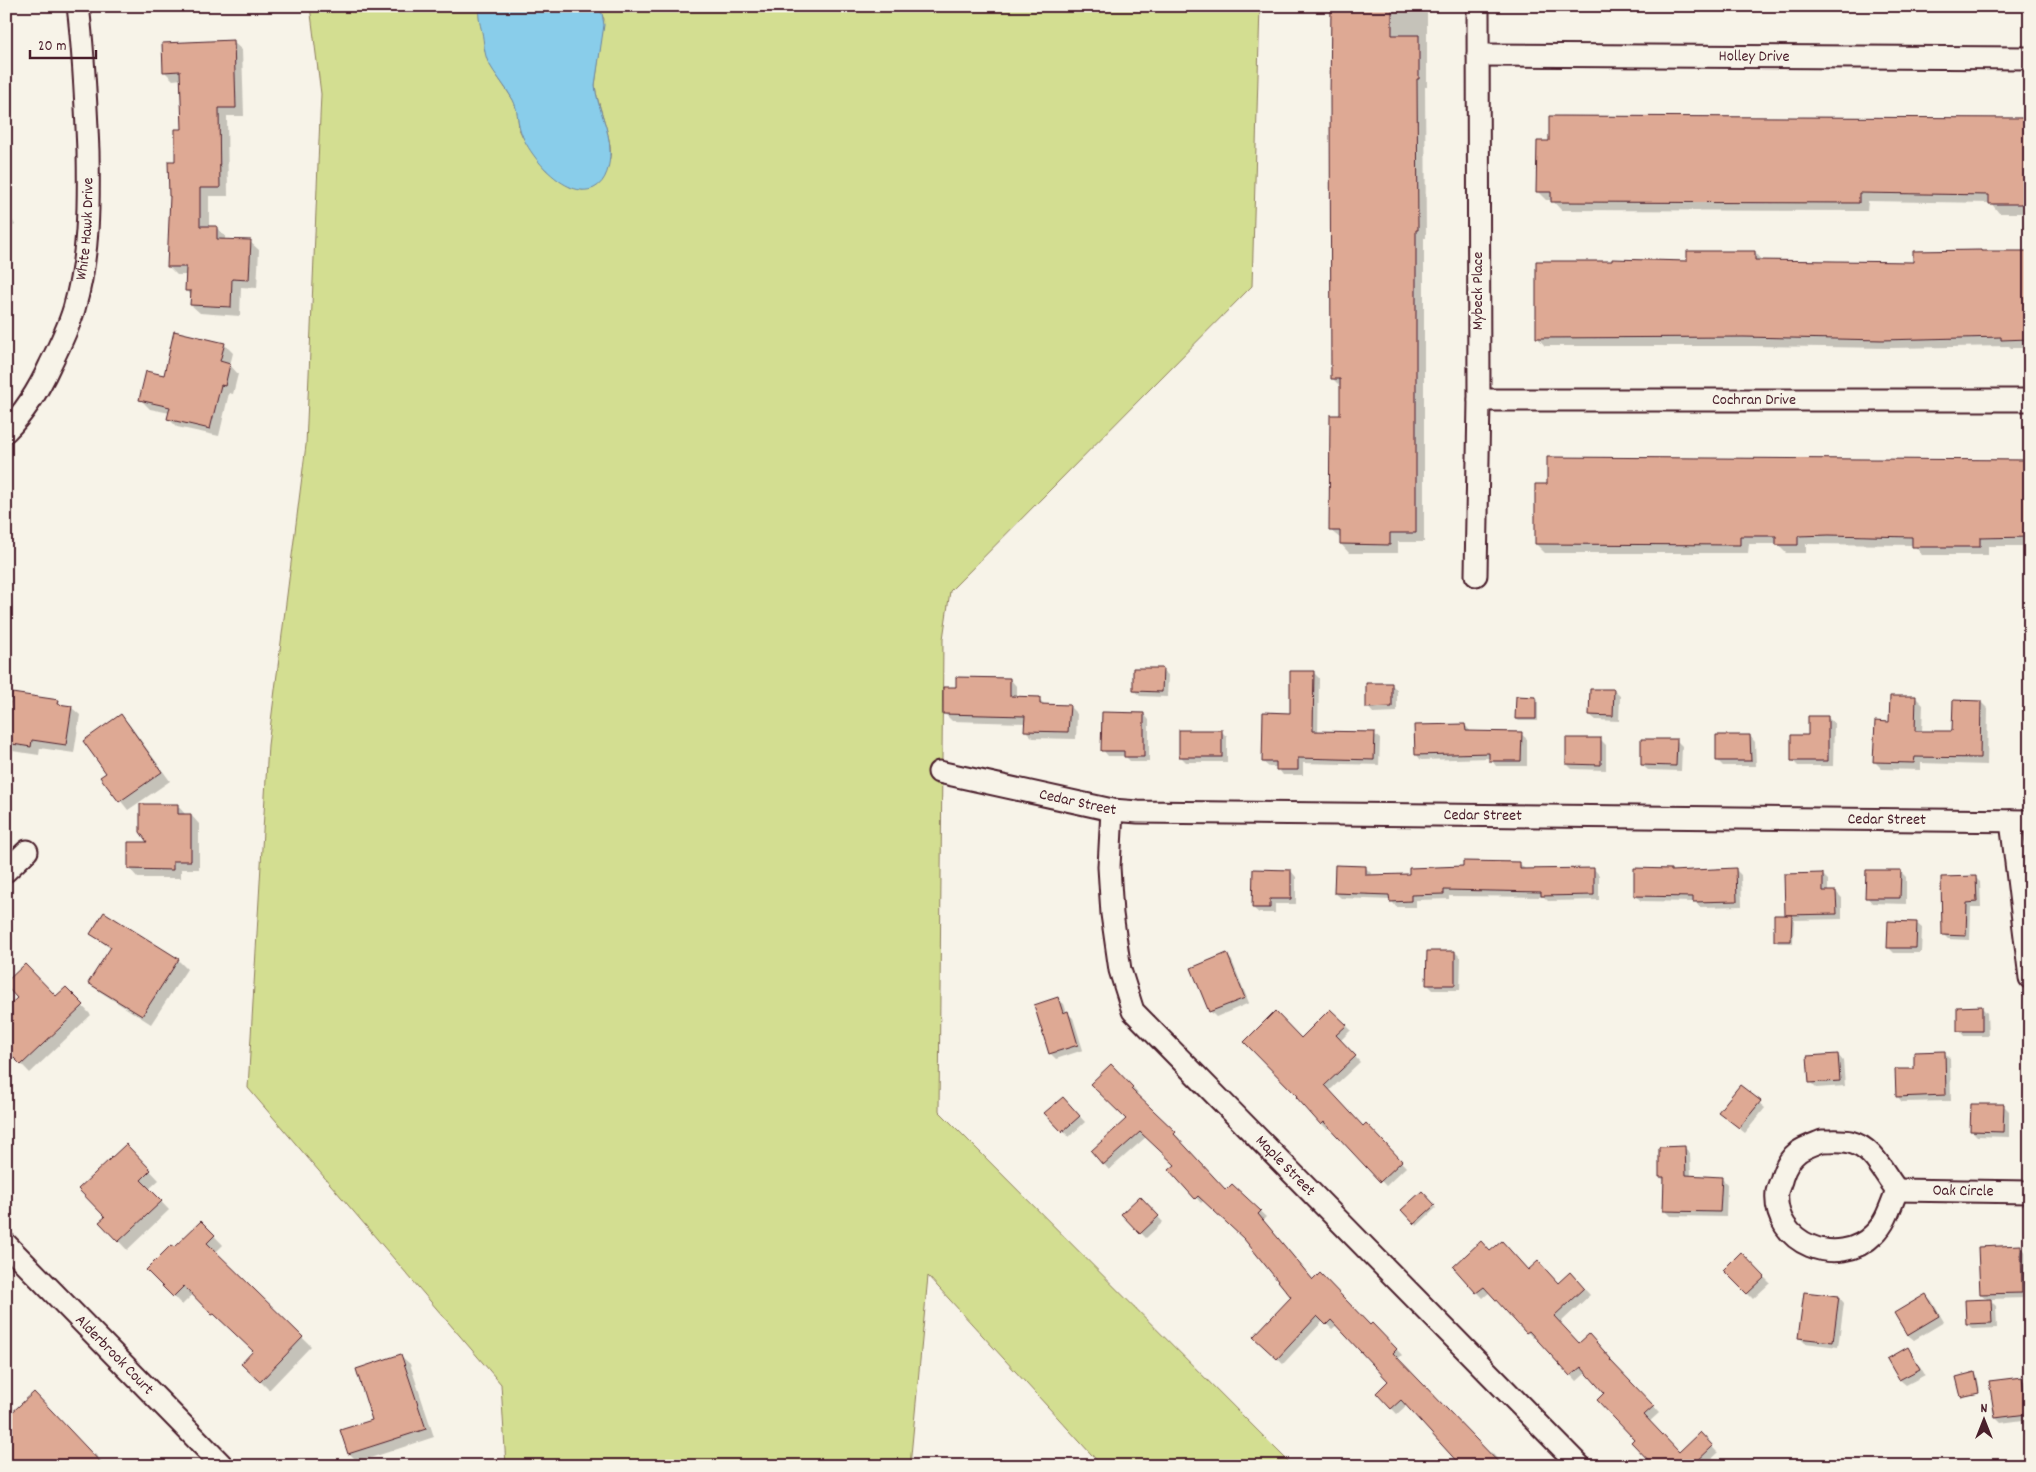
<svg xmlns="http://www.w3.org/2000/svg" width="2036" height="1472" font-family="Dekko,sans-serif">
<style>
.green{fill:#d3de91;stroke:#8e7e5e}
.water{fill:#89cdea;stroke:#70879e}
.shadow{fill:#0003}
.building{fill:#dea994;stroke:#4a1f2b}
.lines{fill:none;stroke-linecap:round;stroke-linejoin:round}
.street-casing{stroke:#4a1f2b;stroke-width:25}
.street{stroke:#f7f3e8;stroke-width:21}
.labels{text-anchor:middle;dominant-baseline:central;stroke-width:5;stroke-linejoin:round;paint-order:stroke}
.street-label{font-size:16px;fill:#4a1f2b;stroke:#f7f3e8}
</style>
<rect width="100%" height="100%" fill="#f7f3e8"/>
<filter id="ink" filterUnits="userSpaceOnUse"><feTurbulence type="fractalNoise" baseFrequency=".02" numOctaves="2"/><feDisplacementMap in="SourceGraphic" scale="10" xChannelSelector="R" yChannelSelector="G"/><feConvolveMatrix kernelMatrix="1 2 1 2 8 2 1 2 1" color-interpolation-filters="sRGB"/></filter>
<g filter="url(#ink)">
<!-- green -->
<path class="green" d="M310,6h170l10,59 24,36 3,7 2,21 5,10 22,31 24,17 13,3c6,-7 22,-20 26,-29 7,-16 -13,-58 -14,-76l9,-66 -6,-11 -5,-2h667l-8,280 -302,305 -7,48 -4,472 354,355h-191l-174,-190 -18,190h-404l-5,-82 -253,-296 20,-343 38,-300 15,-351z"/>
<!-- water -->
<path class="water" d="M480,6h113l9,7 2,12 -9,60c2,23 15,43 15,67 0,12 -3,30 -16,36 -28,13 -68,-35 -74,-59 -3,-10 -2,-19 -7,-29 -7,-13 -18,-25 -25,-38 -4,-9 -4,-20 -6,-30 -2,-9 -5,-17 -2,-26z"/>
<!-- shadow -->
<g class="shadow">
<polygon points="1333,6 1427,6 1427,87 1425,87 1426,238 1424,238 1424,542 1398,542 1398,553 1349,553 1341,544 1341,539 1330,530 1341,416 1341,387 1332,378"/>
<polygon points="233,42 242,50 244,116 227,116 228,196 209,196 209,227 217,228 225,236 225,240 250,242 259,250 257,288 241,287 240,316 200,313 191,305 192,296 186,290 187,275 177,275 168,266 177,162 183,130 182,79 173,80 164,71"/>
<polygon points="1550,117 1852,117 2030,120 2030,213 1999,213 1991,203 1868,201 1867,211 1561,210 1552,200 1546,200 1537,191 1550,143"/>
<polygon points="6,209 15,225 6,230"/>
<polygon points="1755,252 1763,261 1915,263 1983,253 2030,252 2030,348 2011,348 2009,346 1891,348 1753,346 1545,346 1537,337 1689,262"/>
<polygon points="224,344 233,353 230,365 238,374 233,394 229,393 219,436 177,427 168,418 170,413 150,409 141,400 165,377"/>
<polygon points="2030,461 2030,546 1988,546 1988,555 1922,555 1914,545 1806,544 1806,553 1786,553 1777,544 1749,544 1748,553 1545,553 1536,544"/>
<polygon points="1162,670 1168,675 1167,697 1140,696 1134,691"/>
<polygon points="1313,672 1319,678 1318,733 1374,734 1380,739 1379,765 1303,763 1303,775 1283,775 1277,767 1269,767 1263,762"/>
<polygon points="1010,679 1017,687 1017,698 1039,699 1046,706 1069,706 1077,714 1076,739 1033,738 1025,730 1026,723 952,721 944,713 957,688"/>
<polygon points="1391,684 1397,690 1397,712 1373,713 1368,707"/>
<polygon points="1591,690 1614,691 1620,696 1619,721 1596,720 1590,715"/>
<polygon points="1536,698 1538,700 1538,721 1519,721 1516,719"/>
<polygon points="1916,698 1923,705 1922,732 1953,732 1981,702 1988,709 1987,765 1921,763 1921,770 1882,769 1875,762 1891,723"/>
<polygon points="58,701 62,706 71,707 80,715 74,753 40,748 39,755 6,750 6,713"/>
<polygon points="1144,714 1149,720 1149,762 1131,762 1125,756 1108,756 1103,750"/>
<polygon points="121,715 129,724 170,781 128,810 102,777 107,773"/>
<polygon points="1828,718 1834,723 1833,766 1798,766 1792,760 1809,736"/>
<polygon points="1465,725 1471,732 1521,734 1527,739 1527,766 1496,766 1490,758 1421,760 1416,754"/>
<polygon points="1221,731 1227,737 1227,762 1186,762 1180,756"/>
<polygon points="1750,736 1755,742 1756,766 1723,766 1717,760"/>
<polygon points="1600,739 1606,745 1606,770 1572,769 1567,764"/>
<polygon points="1676,740 1682,746 1681,771 1648,770 1642,765"/>
<polygon points="177,805 186,815 191,815 199,824 199,869 181,869 181,878 138,878 130,869"/>
<polygon points="1519,863 1526,870 1594,869 1599,875 1599,900 1548,901 1544,897 1449,896 1449,899 1416,900 1416,907 1396,907 1391,900 1341,898 1335,893 1365,867 1371,873 1371,876 1411,875"/>
<polygon points="1671,870 1673,872 1736,870 1741,875 1742,906 1700,907 1695,902 1641,901 1635,895"/>
<polygon points="1291,871 1296,877 1296,904 1275,904 1275,913 1259,913 1253,908"/>
<polygon points="1900,871 1906,877 1906,904 1872,903 1867,897"/>
<polygon points="1822,874 1828,880 1828,893 1836,892 1842,898 1842,919 1794,920 1793,943 1778,943 1775,940 1788,916 1786,914"/>
<polygon points="1975,877 1980,882 1981,907 1971,907 1970,940 1948,939 1943,934"/>
<polygon points="104,914 178,960 187,969 151,1024 99,991 90,983 111,949 92,934"/>
<polygon points="1916,923 1922,928 1921,953 1894,953 1888,947"/>
<polygon points="1455,952 1461,958 1460,990 1433,990 1427,984"/>
<polygon points="1227,955 1232,961 1249,1003 1216,1017 1210,1011"/>
<polygon points="66,989 91,1015 30,1073 6,1048"/>
<polygon points="1058,999 1064,1004 1067,1013 1073,1018 1083,1050 1056,1059 1050,1053"/>
<polygon points="1981,1007 1987,1013 1988,1036 1964,1036 1959,1030"/>
<polygon points="1330,1010 1351,1030 1340,1041 1360,1062 1329,1091 1363,1128 1366,1125 1406,1167 1386,1186 1329,1126 1327,1129 1322,1124 1301,1040"/>
<polygon points="1944,1053 1950,1058 1951,1101 1902,1102 1897,1096 1915,1070"/>
<polygon points="1838,1055 1843,1061 1845,1086 1816,1088 1810,1082"/>
<polygon points="1111,1065 1138,1093 1135,1095 1180,1139 1179,1140 1227,1192 1232,1185 1266,1217 1263,1220 1314,1281 1370,1327 1372,1324 1402,1355 1398,1359 1489,1454 1491,1452 1504,1466 1467,1466 1407,1405 1397,1414 1377,1393 1390,1381 1337,1325 1332,1329 1323,1321 1283,1364 1255,1337 1293,1297 1247,1240 1204,1200 1201,1203 1171,1170 1176,1165 1146,1137 1109,1170 1092,1151 1128,1119"/>
<polygon points="1740,1087 1765,1108 1745,1133 1725,1117"/>
<polygon points="1063,1098 1085,1122 1069,1137 1046,1113"/>
<polygon points="2003,1105 2009,1111 2009,1137 1977,1136 1972,1131"/>
<polygon points="126,1145 159,1180 149,1189 169,1210 127,1250 101,1222 106,1217"/>
<polygon points="1685,1148 1690,1153 1691,1177 1721,1178 1727,1184 1726,1217 1670,1216 1664,1210 1665,1181 1660,1177"/>
<polygon points="1422,1193 1436,1208 1417,1226 1403,1210"/>
<polygon points="1140,1198 1163,1222 1146,1238 1123,1214"/>
<polygon points="201,1222 223,1245 215,1253 311,1346 269,1390 243,1364 255,1351 223,1321 222,1322 193,1294 182,1305 148,1270 174,1249"/>
<polygon points="2020,1246 2026,1252 2027,1298 1989,1299 1996,1306 1997,1328 1973,1329 1967,1324 1988,1300 1981,1294"/>
<polygon points="1490,1253 1559,1284 1576,1280 1590,1295 1560,1323 1579,1345 1595,1342 1616,1366 1615,1367 1659,1413 1649,1422 1679,1454 1700,1434 1718,1453 1704,1466 1656,1466 1636,1439 1606,1393 1587,1372 1577,1381 1536,1336 1533,1338 1490,1292 1483,1298 1454,1267"/>
<polygon points="1741,1254 1770,1283 1753,1299 1724,1270"/>
<polygon points="1926,1295 1932,1301 1944,1322 1914,1340 1908,1335 1895,1313"/>
<polygon points="1839,1297 1844,1303 1838,1347 1805,1343 1799,1337"/>
<polygon points="1908,1349 1913,1354 1925,1375 1906,1385 1900,1380 1889,1359"/>
<polygon points="401,1356 410,1364 434,1437 358,1462 349,1453 374,1421"/>
<polygon points="1974,1374 1977,1376 1980,1391 1962,1396"/>
<polygon points="2022,1378 2027,1384 2030,1419 2001,1423 1996,1418"/>
<polygon points="95,1454 106,1466 6,1466 93,1455"/>
<polygon points="2030,1456 2030,1466 2016,1466 2015,1462"/>
<polygon points="382,1465 429,1465 430,1466 382,1466"/>
</g>
<!-- building -->
<g class="building">
<polygon points="1331,6 1392,6 1392,35 1419,35 1419,79 1417,79 1418,230 1416,230 1416,533 1390,533 1390,545 1340,544 1340,531 1329,531 1330,415 1340,415 1340,379 1331,379 1330,98"/>
<polygon points="234,40 236,108 219,108 220,188 200,188 200,226 217,226 217,239 251,240 249,280 232,279 231,307 190,305 191,291 185,291 186,267 167,267 170,196 169,196 168,161 175,161 175,129 182,129 180,71 163,72 162,43"/>
<polygon points="1549,116 2030,118 2030,204 1989,204 1989,195 1859,193 1859,203 1551,202 1551,192 1536,192 1537,141 1549,141"/>
<polygon points="1981,250 1981,251 2030,251 2030,339 2001,340 2001,337 1882,340 1744,337 1536,338 1536,261 1612,261 1612,259 1687,261 1687,251 1755,251 1755,260 1913,262 1913,251"/>
<polygon points="174,331 225,343 220,361 230,364 225,386 221,385 210,429 167,419 170,407 139,400 146,371 164,375"/>
<polygon points="1547,457 2030,460 2030,537 1980,538 1980,547 1912,547 1912,537 1829,535 1798,536 1798,545 1776,545 1776,536 1740,536 1740,545 1535,544 1535,484 1547,484"/>
<polygon points="1133,668 1163,668 1162,692 1133,691"/>
<polygon points="1290,671 1314,671 1313,731 1375,732 1374,760 1298,758 1298,770 1276,770 1276,762 1262,762 1263,712 1290,713"/>
<polygon points="956,677 1010,678 1010,696 1040,697 1040,704 1070,705 1068,732 1024,731 1025,716 943,714 943,687 956,687"/>
<polygon points="1366,683 1392,683 1392,707 1366,708"/>
<polygon points="1590,689 1614,689 1613,716 1589,715"/>
<polygon points="12,693 59,700 58,704 72,706 66,745 32,740 31,747 6,743 6,711 9,712"/>
<polygon points="1516,696 1536,697 1536,719 1515,719"/>
<polygon points="1890,696 1916,696 1915,731 1952,731 1953,700 1981,701 1980,758 1915,757 1914,763 1873,762 1875,721 1889,722"/>
<polygon points="1102,712 1144,713 1144,757 1124,757 1124,751 1101,751"/>
<polygon points="121,714 162,772 119,802 100,777 106,773 83,741"/>
<polygon points="1808,716 1828,716 1828,761 1791,761 1791,735 1808,735"/>
<polygon points="1465,724 1466,731 1522,732 1521,761 1489,761 1489,753 1415,755 1414,725"/>
<rect x="1179" y="730" width="43" height="27"/>
<polygon points="1716,735 1750,735 1751,761 1716,761"/>
<polygon points="1566,738 1601,738 1601,765 1566,764"/>
<polygon points="1641,739 1677,739 1676,766 1641,765"/>
<polygon points="140,804 178,804 178,814 191,814 191,861 173,861 173,870 128,869 128,842 147,842 140,832"/>
<polygon points="1463,861 1520,862 1520,869 1594,868 1594,895 1541,896 1541,892 1444,890 1444,894 1411,895 1411,901 1390,902 1389,895 1334,893 1335,865 1366,866 1366,875 1409,874 1409,868 1463,866"/>
<polygon points="1634,868 1671,869 1671,871 1736,868 1737,901 1693,902 1693,897 1634,896"/>
<polygon points="1253,869 1291,870 1291,899 1270,899 1270,908 1252,908"/>
<polygon points="1866,870 1901,870 1900,898 1865,898"/>
<polygon points="1823,873 1823,891 1836,891 1837,914 1785,915 1784,874"/>
<polygon points="1976,876 1977,902 1967,903 1966,936 1942,935 1941,877"/>
<polygon points="104,912 179,959 142,1016 88,983 111,947 90,934"/>
<polygon points="1774,915 1792,915 1791,941 1774,941"/>
<polygon points="1888,921 1917,922 1916,948 1887,948"/>
<polygon points="1427,951 1455,951 1455,985 1426,985"/>
<polygon points="1227,953 1245,998 1209,1012 1191,968"/>
<polygon points="25,964 56,996 66,987 84,1005 21,1065 6,1050 6,1008 17,998 6,986 6,982"/>
<polygon points="1058,997 1063,1013 1068,1011 1078,1045 1049,1054 1034,1005"/>
<polygon points="1982,1006 1982,1031 1957,1031 1957,1007"/>
<polygon points="1330,1009 1347,1025 1336,1035 1356,1056 1325,1085 1363,1126 1366,1123 1402,1161 1380,1182 1324,1122 1321,1125 1296,1097 1297,1096 1244,1042 1275,1011 1301,1038"/>
<polygon points="1945,1051 1946,1095 1896,1097 1895,1069 1914,1069 1914,1052"/>
<polygon points="1838,1054 1840,1081 1809,1083 1807,1056"/>
<polygon points="1111,1064 1133,1087 1131,1089 1176,1132 1174,1134 1226,1190 1232,1184 1261,1211 1258,1214 1313,1280 1320,1273 1370,1325 1372,1323 1397,1349 1393,1353 1502,1466 1461,1466 1401,1400 1391,1409 1376,1393 1388,1381 1331,1320 1326,1325 1317,1316 1277,1359 1253,1337 1291,1297 1244,1239 1198,1196 1195,1199 1169,1170 1175,1165 1140,1132 1103,1165 1091,1151 1126,1119 1090,1084"/>
<polygon points="1740,1085 1761,1101 1739,1128 1718,1112"/>
<polygon points="1063,1097 1080,1116 1062,1132 1044,1113"/>
<polygon points="1971,1104 2004,1104 2003,1132 1970,1131"/>
<polygon points="126,1144 151,1170 141,1180 162,1201 118,1242 99,1222 105,1217 78,1189"/>
<polygon points="1685,1146 1686,1175 1722,1177 1720,1212 1663,1211 1664,1177 1659,1177 1659,1147"/>
<polygon points="1422,1191 1435,1205 1414,1224 1401,1210"/>
<polygon points="1140,1196 1159,1216 1140,1234 1121,1214"/>
<polygon points="201,1221 215,1235 207,1243 303,1337 260,1382 241,1364 253,1351 214,1314 212,1315 184,1286 173,1297 146,1270 171,1245 174,1247"/>
<polygon points="1481,1241 1490,1251 1502,1241 1528,1270 1538,1261 1558,1283 1570,1272 1584,1288 1554,1316 1579,1343 1589,1334 1611,1359 1610,1360 1654,1406 1644,1415 1679,1452 1700,1432 1713,1446 1692,1466 1654,1466 1631,1442 1634,1439 1597,1400 1604,1393 1581,1367 1570,1376 1529,1331 1526,1333 1484,1287 1476,1293 1453,1267"/>
<polygon points="2021,1245 2022,1293 1980,1294 1978,1247"/>
<polygon points="1741,1252 1765,1277 1747,1294 1723,1270"/>
<polygon points="1804,1292 1839,1296 1833,1342 1798,1338"/>
<polygon points="1926,1294 1939,1316 1907,1335 1894,1313"/>
<polygon points="1991,1299 1992,1323 1966,1324 1965,1300"/>
<polygon points="1908,1347 1920,1369 1899,1380 1887,1359"/>
<polygon points="401,1354 426,1429 348,1454 340,1430 372,1420 356,1369"/>
<polygon points="1975,1372 1979,1393 1961,1397 1956,1377"/>
<polygon points="2022,1377 2027,1414 1995,1418 1989,1381"/>
<polygon points="34,1392 104,1466 6,1466 6,1418"/>
</g>
<g class="lines">
<!-- street casing -->
<g class="street-casing">
<g id="street">
<path id="s1" d="M1478,55l552,3"/>
<path id="s2" d="M1479,400h551"/>
<path id="s3" d="M6,431c19,-19 33,-42 44,-66 9,-18 18,-36 24,-56 15,-52 15,-105 14,-158 -2,-49 -4,-97 -10,-145"/>
<polyline points="1476,575 1479,400 1478,6"/>
<path id="s4" d="M939,772l173,38 26,2 892,9"/>
<path id="s5" d="M1112,810l-3,57 3,47 8,56 13,41 447,455"/>
<polyline points="2011,821 2030,978"/>
<polyline points="6,871 27,851"/>
<path d="M1822,1141c9,0 20,-1 28,1 24,6 33,31 47,48 -6,15 -11,33 -23,44 -35,36 -102,10 -97,-42 1,-5 4,-10 5,-15 3,-9 8,-19 16,-25 7,-5 17,-8 24,-11z"/>
<path id="s6" d="M1897,1190l133,2"/>
<path id="s7" d="M6,1244l217,222"/>
</g>
</g>
<!-- street -->
<use href="#street" class="street"/>
</g>
</g>
<g class="labels">
<!-- street labels -->
<g class="street-label">
<text stroke="none"><textPath href="#s1" startOffset="276">Holley Drive</textPath></text>
<text stroke="none"><textPath href="#s3" startOffset="222">White Hawk Drive</textPath></text>
<text transform="translate(1478 291) rotate(-90)">Mybeck Place</text>
<text stroke="none"><textPath href="#s2" startOffset="275">Cochran Drive</textPath></text>
<text stroke="none"><textPath href="#s4" startOffset="142">Cedar Street</textPath></text>
<text stroke="none"><textPath href="#s4" startOffset="548">Cedar Street</textPath></text>
<text stroke="none"><textPath href="#s4" startOffset="952">Cedar Street</textPath></text>
<text stroke="none"><textPath href="#s5" startOffset="421">Maple Street</textPath></text>
<text stroke="none"><textPath href="#s6" startOffset="66">Oak Circle</textPath></text>
<text stroke="none"><textPath href="#s7" startOffset="155">Alderbrook Court</textPath></text>
</g>
</g>
<!-- margin -->
<rect width="2036" height="1472" fill="none" stroke="#f7f3e8" stroke-width="25"/>
<rect x="12" y="12" width="2011" height="1447" fill="none" stroke="#4a1f2b" stroke-width="2" filter="url(#ink)"/>
<!-- north arrow -->
<g transform="translate(1984 1420)" stroke="#f7f3e8" stroke-width="4" paint-order="stroke">
<path d="M0-4L9 19L0 12L-9 19Z" fill="#4a1f2b"/>
<text y="-8" font-size="14" font-weight="bold" text-anchor="middle" fill="#4a1f2b">N</text>
</g>
<!-- scale -->
<path d="M30 50v8h66v-8" fill="none" stroke="#4a1f2b" stroke-width="2.5"/>
<text x="38" y="50" font-size="15" fill="#4a1f2b" stroke="#f7f3e8" stroke-width="4" paint-order="stroke">20 m</text>
</svg>
